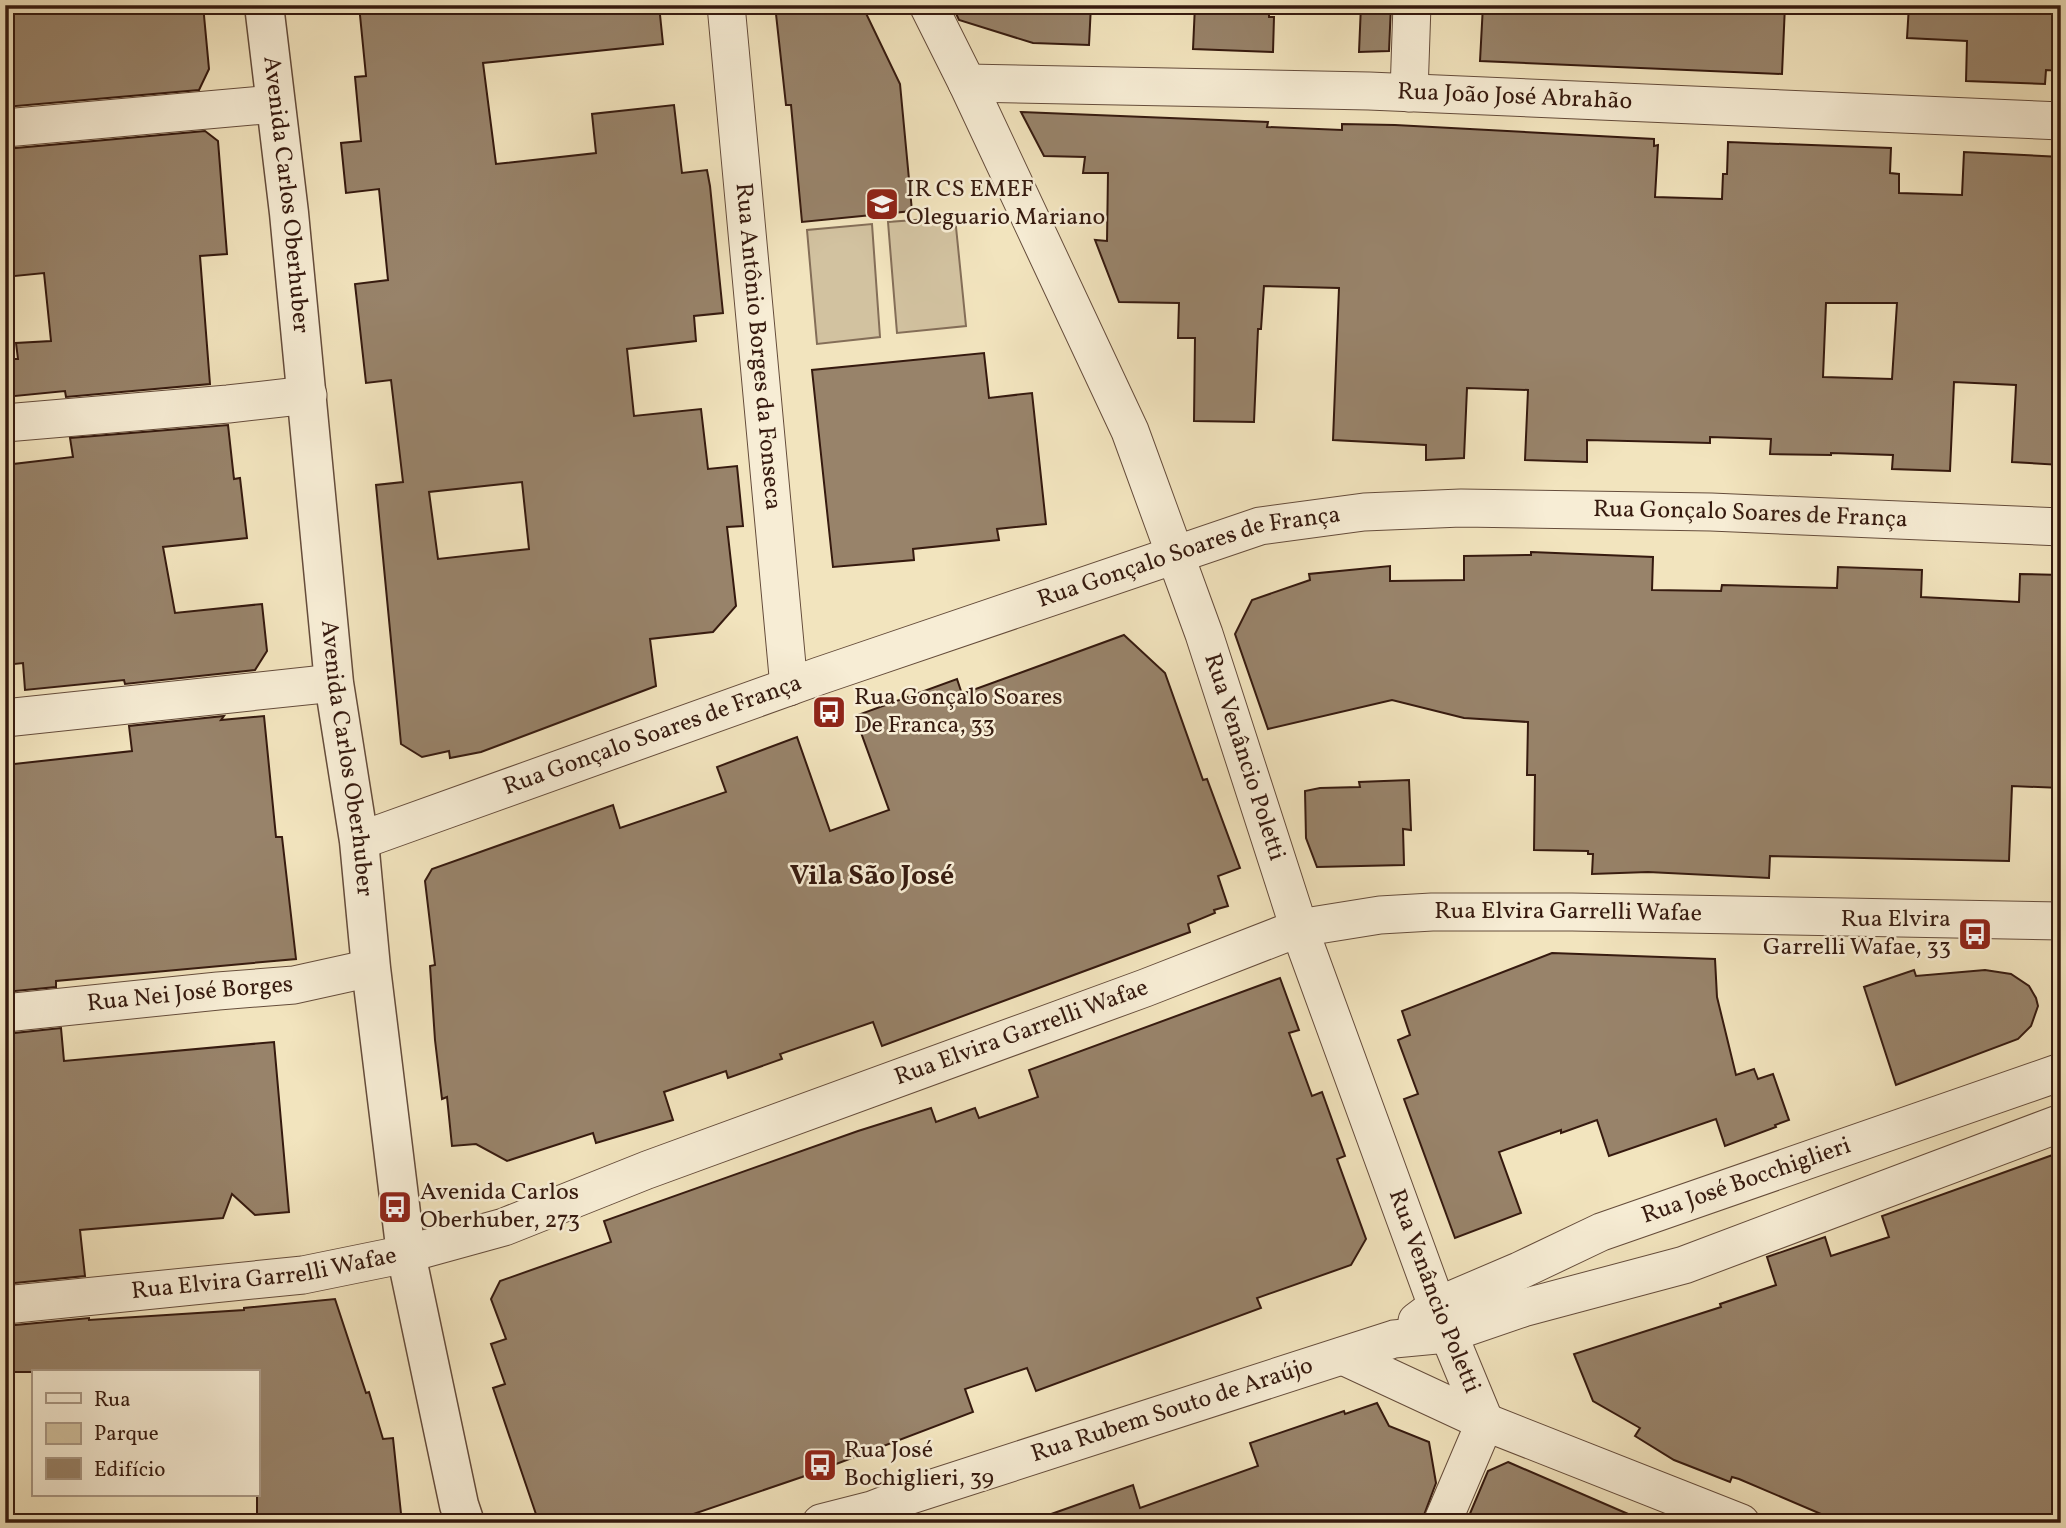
<svg xmlns="http://www.w3.org/2000/svg" width="2066" height="1528" font-family="Vollkorn,serif">
<style>
.green{fill:#d2c2a0;stroke:#846e58;stroke-width:2}
.building{fill:#98836a;stroke:#361a0f;stroke-width:2;fill-rule:evenodd}
.lines{fill:none;stroke-linecap:round;stroke-linejoin:round}
.minor-casing{stroke:#654c3b;stroke-width:39}
.tertiary-casing{stroke:#654c3b;stroke-width:41}
.minor{stroke:#f7edd5;stroke-width:37}
.tertiary{stroke:#f7edd5;stroke-width:38}
.labels{text-anchor:middle;dominant-baseline:central;stroke-width:5;stroke-linejoin:round;paint-order:stroke}
.street-label{font-size:24px;fill:#361a0f;stroke:#f7edd5}
.poi-label{font-size:24px;fill:#361a0f;stroke:#f7edd5;text-anchor:start}
.quarter-label{font-size:28px;font-weight:bold;fill:#361a0f;stroke:#f7edd5}
</style>
<rect width="100%" height="100%" fill="#f2e4be"/>
<filter id="stains"><feTurbulence type="fractalNoise" baseFrequency=".00286" numOctaves="4"/><feColorMatrix values="0 0 0 0 .2 0 0 0 0 .09 0 0 0 0 .02 0 0 0 .5 -.17"/></filter>
<radialGradient id="worn" r=".72"><stop offset=".6" stop-color="#630" stop-opacity="0"/><stop offset="1" stop-color="#630" stop-opacity=".3"/></radialGradient>
<!-- green -->
<g class="green">
<polygon points="955,217 966,326 897,333 888,222"/>
<polygon points="872,224 880,337 817,344 807,230"/>
</g>
<!-- building -->
<g class="building">
<polygon points="5,5 203,5 209,69 199,90 5,107"/>
<path d="M359,5h300l4,39 -180,19 13,101 100,-11 -4,-39 82,-9 8,68 25,-3 3,16 13,127 -29,3 2,25 -69,8 7,67 67,-7 7,60 29,-3 6,60 -16,1 9,79 -23,26 -63,7 6,47 -175,66 -31,6 -1,-7 -27,6 -21,-13 -25,-259 27,-3 -12,-102 -25,3 -11,-99 33,-4 -9,-91 -33,4 -5,-50 20,-2 -6,-64 11,-1zM522,482l7,67 -91,10 -9,-67z"/>
<polygon points="775,5 862,5 900,84 912,211 802,222 791,105 786,105"/>
<polygon points="952,5 1091,5 1089,45 1033,43 959,20"/>
<polygon points="1195,5 1269,5 1269,17 1274,17 1273,52 1193,49"/>
<polygon points="1361,5 1391,5 1389,51 1359,52"/>
<polygon points="1483,5 1785,5 1782,74 1480,61"/>
<polygon points="1909,5 2061,5 2061,71 2046,70 2045,84 1966,81 1967,41 1907,38"/>
<path d="M1021,112l247,10 -1,5 75,3v-6l53,1 259,14v7l4,-1 -3,52 67,2 1,-25h4l1,-32 163,6 -1,25 9,1v19l63,2 2,-43 97,5v308l-49,-3 4,-77 -62,-3 -4,89 -58,-2 1,-14 -62,-2v2l-61,-1 1,-15 -61,-2v6l-123,-3v22l-62,-2 3,-70 -61,-2 -3,70 -38,2v-15l-93,-5 6,-152 -75,-2 -3,43h-3l-4,93 -60,-1 1,-83h-17l1,-35 -60,-1 -24,-62 12,1 1,-68h-25l2,-16 -41,-1zM1826,303h71l-5,76 -69,-2z"/>
<polygon points="205,131 218,141 227,254 200,256 210,384 66,397 65,391 5,397 5,359 18,359 16,343 51,341 44,273 5,277 5,149"/>
<polygon points="984,353 989,398 1032,393 1046,524 997,529 999,540 913,549 914,560 833,567 812,370"/>
<polygon points="228,425 234,479 240,478 247,538 163,547 175,613 262,604 267,651 255,670 125,684 124,680 25,690 23,663 5,665 5,465 73,457 70,438"/>
<polygon points="1531,552 1653,557 1652,590 1721,591 1722,585 1837,588 1838,567 1922,570 1921,597 2019,602 2020,574 2061,575 2061,788 2012,786 2009,861 1770,856 1769,878 1648,872 1592,874 1593,854 1588,854 1588,851 1534,850 1535,775 1527,775 1528,722 1464,718 1392,700 1268,729 1235,634 1252,600 1310,580 1309,574 1390,566 1390,581 1464,580 1464,556 1531,555"/>
<polygon points="1124,635 1165,673 1203,780 1207,779 1240,868 1218,876 1228,906 1214,910 1215,913 1188,924 1190,932 882,1046 873,1022 780,1054 782,1059 728,1078 726,1071 664,1092 673,1120 596,1143 593,1133 507,1161 476,1144 452,1146 447,1097 442,1099 435,1040 430,966 435,965 425,881 432,869 613,805 620,828 726,792 717,767 797,737 830,831 889,810 855,716 957,679 962,694"/>
<polygon points="224,716 221,720 264,716 276,837 282,837 296,959 56,981 56,987 5,992 5,765 132,751 129,726"/>
<polygon points="1409,780 1411,830 1403,829 1404,865 1317,867 1306,838 1305,791 1320,788 1360,787 1359,782"/>
<polygon points="1552,953 1715,959 1717,997 1736,1075 1754,1069 1758,1079 1773,1074 1789,1120 1775,1125 1776,1127 1725,1146 1716,1119 1609,1156 1597,1120 1561,1133 1561,1130 1499,1152 1521,1213 1455,1238 1404,1099 1418,1094 1398,1040 1410,1035 1402,1011"/>
<polygon points="1914,970 1916,976 1985,970 2011,974 2029,986 2036,998 2038,1006 2031,1026 2018,1039 1896,1085 1864,987"/>
<polygon points="1280,978 1299,1030 1289,1033 1312,1096 1322,1092 1345,1156 1337,1159 1366,1239 1351,1265 1257,1298 1261,1308 1036,1391 1027,1368 965,1389 973,1412 802,1477 667,1523 539,1523 493,1388 505,1384 491,1344 506,1339 491,1299 500,1281 611,1242 604,1221 858,1131 931,1108 936,1122 975,1108 979,1118 1038,1097 1029,1070"/>
<polygon points="61,1028 64,1061 274,1042 289,1212 255,1215 232,1194 223,1218 80,1230 85,1276 5,1284 5,1034"/>
<polygon points="2061,1152 2061,1523 1842,1523 1739,1479 1732,1477 1730,1482 1674,1460 1635,1436 1640,1428 1593,1401 1574,1354 1721,1307 1720,1304 1776,1285 1767,1257 1825,1237 1831,1256 1889,1237 1882,1216"/>
<polygon points="335,1299 366,1393 369,1392 383,1439 393,1438 402,1523 257,1523 257,1372 5,1372 5,1326 89,1318 89,1320 244,1310 244,1308"/>
<polygon points="1377,1403 1389,1426 1429,1442 1436,1483 1421,1523 1041,1523 1040,1518 1133,1485 1140,1508 1258,1466 1250,1443 1344,1411 1345,1414"/>
<polygon points="1508,1462 1649,1523 1466,1523 1488,1471"/>
</g>
<g class="lines">
<!-- minor casing -->
<g class="minor-casing">
<g id="minor">
<path id="s1" d="M726,5l63,682"/>
<path id="s2" d="M928,5l39,78 163,348 74,203 95,294 138,378 48,116 -43,101"/>
<path id="s3" d="M967,83l402,8 692,30"/>
<polyline points="1409,93 1412,5"/>
<polyline points="5,128 275,104"/>
<polyline points="5,423 228,404 308,395"/>
<polyline points="5,718 334,683"/>
<path id="s4" d="M359,841l460,-165 441,-150 104,-14 97,-4 250,4 350,15"/>
<path id="s5" d="M5,1013l213,-22 76,-6 77,-17"/>
<path id="s6" d="M5,1305l298,-30 103,-21 98,-27 143,-57 498,-182 154,-60 81,-13 52,-3h140l489,9"/>
<path id="s7" d="M1417,1321l20,-15 82,-35 82,-39 460,-160"/>
<polyline points="1343,1356 1485,1422 1741,1523"/>
<path id="s8" d="M821,1523l51,-13 36,-14 486,-157 53,-5 76,-26 161,-43 377,-142"/>
</g>
</g>
<!-- tertiary casing -->
<g class="tertiary-casing">
<g id="tertiary">
<path id="s9" d="M264,5l25,208 45,470 25,158 12,127 35,286 53,251 6,18"/>
</g>
</g>
<!-- minor -->
<use href="#minor" class="minor"/>
<!-- tertiary -->
<use href="#tertiary" class="tertiary"/>
</g>
<!-- icons -->
<defs>
<g id="school-square" transform="scale(1.75)"><rect x="-9" y="-9" width="18" height="18" rx="4" fill="#8f2418" stroke="#f7edd5"/><path d="M0-5L7-2L0 1L-7-2ZM-4 1L0 2.5L4 1V4Q0 6-4 4Z" fill="#fff"/></g>
<g id="bus-square" transform="scale(1.75)"><rect x="-9" y="-9" width="18" height="18" rx="4" fill="#8f2418" stroke="#f7edd5"/><path d="M-5-6H5V4H4V6H2V4H-2V6H-4V4H-5ZM-3.5-4V0h7V-4ZM-3.5 1.2v1.5H-2V1.2ZM2 1.2v1.5H3.5V1.2Z" fill="#fff"/></g>
</defs>
<g fill-rule="evenodd">
<use href="#school-square" x="882" y="204"/>
<use href="#bus-square" x="829" y="712"/>
<use href="#bus-square" x="1975" y="934"/>
<use href="#bus-square" x="395" y="1207"/>
<use href="#bus-square" x="820" y="1465"/>
</g>
<g class="labels">
<!-- street labels -->
<g class="street-label">
<text stroke="none"><textPath href="#s3" startOffset="548">Rua João José Abrahão</textPath></text>
<text stroke="none"><textPath href="#s9" startOffset="191">Avenida Carlos Oberhuber</textPath></text>
<text stroke="none"><textPath href="#s1" startOffset="343">Rua Antônio Borges da Fonseca</textPath></text>
<text stroke="none"><textPath href="#s4" startOffset="1446">Rua Gonçalo Soares de França</textPath></text>
<text stroke="none"><textPath href="#s4" startOffset="878">Rua Gonçalo Soares de França</textPath></text>
<text stroke="none"><textPath href="#s4" startOffset="312">Rua Gonçalo Soares de França</textPath></text>
<text stroke="none"><textPath href="#s9" startOffset="758">Avenida Carlos Oberhuber</textPath></text>
<text stroke="none"><textPath href="#s2" startOffset="817">Rua Venâncio Poletti</textPath></text>
<text stroke="none"><textPath href="#s6" startOffset="1626">Rua Elvira Garrelli Wafae</textPath></text>
<text stroke="none"><textPath href="#s5" startOffset="186">Rua Nei José Borges</textPath></text>
<text stroke="none"><textPath href="#s6" startOffset="1059">Rua Elvira Garrelli Wafae</textPath></text>
<text stroke="none"><textPath href="#s7" startOffset="359">Rua José Bocchiglieri</textPath></text>
<text stroke="none"><textPath href="#s6" startOffset="261">Rua Elvira Garrelli Wafae</textPath></text>
<text stroke="none"><textPath href="#s2" startOffset="1384">Rua Venâncio Poletti</textPath></text>
<text stroke="none"><textPath href="#s8" startOffset="369">Rua Rubem Souto de Araújo</textPath></text>
</g>
<!-- poi labels -->
<g class="poi-label">
<text x="906" y="190">IR CS EMEF<tspan x="906" dy="28">Oleguario Mariano</tspan></text>
<text x="854" y="698">Rua Gonçalo Soares<tspan x="854" dy="28">De Franca, 33</tspan></text>
<text x="1951" y="920" text-anchor="end">Rua Elvira<tspan x="1951" dy="28">Garrelli Wafae, 33</tspan></text>
<text x="420" y="1193">Avenida Carlos<tspan x="420" dy="28">Oberhuber, 273</tspan></text>
<text x="844" y="1451">Rua José<tspan x="844" dy="28">Bochiglieri, 39</tspan></text>
</g>
<!-- quarter labels -->
<g class="quarter-label">
<text x="872" y="876">Vila São José</text>
</g>
</g>
<!-- margin -->
<rect width="2066" height="1528" fill="none" stroke="#f2e4be" stroke-width="28"/>
<rect x="7" y="7" width="2052" height="1514" fill="none" stroke="#361a0f" stroke-width="3.5"/>
<rect x="14" y="14" width="2038" height="1500" fill="none" stroke="#361a0f" stroke-width="2"/>
<!-- legend -->
<rect x="32" y="1370" width="228" height="126" fill="#f7edd5" stroke="#aa9986" stroke-width="2"/>
<rect x="46" y="1393" width="35" height="10" fill="#f7edd5" stroke="#aa9986" stroke-width="2"/>
<text x="94" y="1406" font-size="21" fill="#361a0f">Rua</text>
<rect x="46" y="1423" width="35" height="21" fill="#d2c2a0" stroke="#aa9986" stroke-width="2"/>
<text x="94" y="1440" font-size="21" fill="#361a0f">Parque</text>
<rect x="46" y="1458" width="35" height="21" fill="#98836a" stroke="#aa9986" stroke-width="2"/>
<text x="94" y="1476" font-size="21" fill="#361a0f">Edifício</text>
<rect width="100%" height="100%" filter="url(#stains)"/>
<rect width="100%" height="100%" fill="url(#worn)"/>
</svg>
